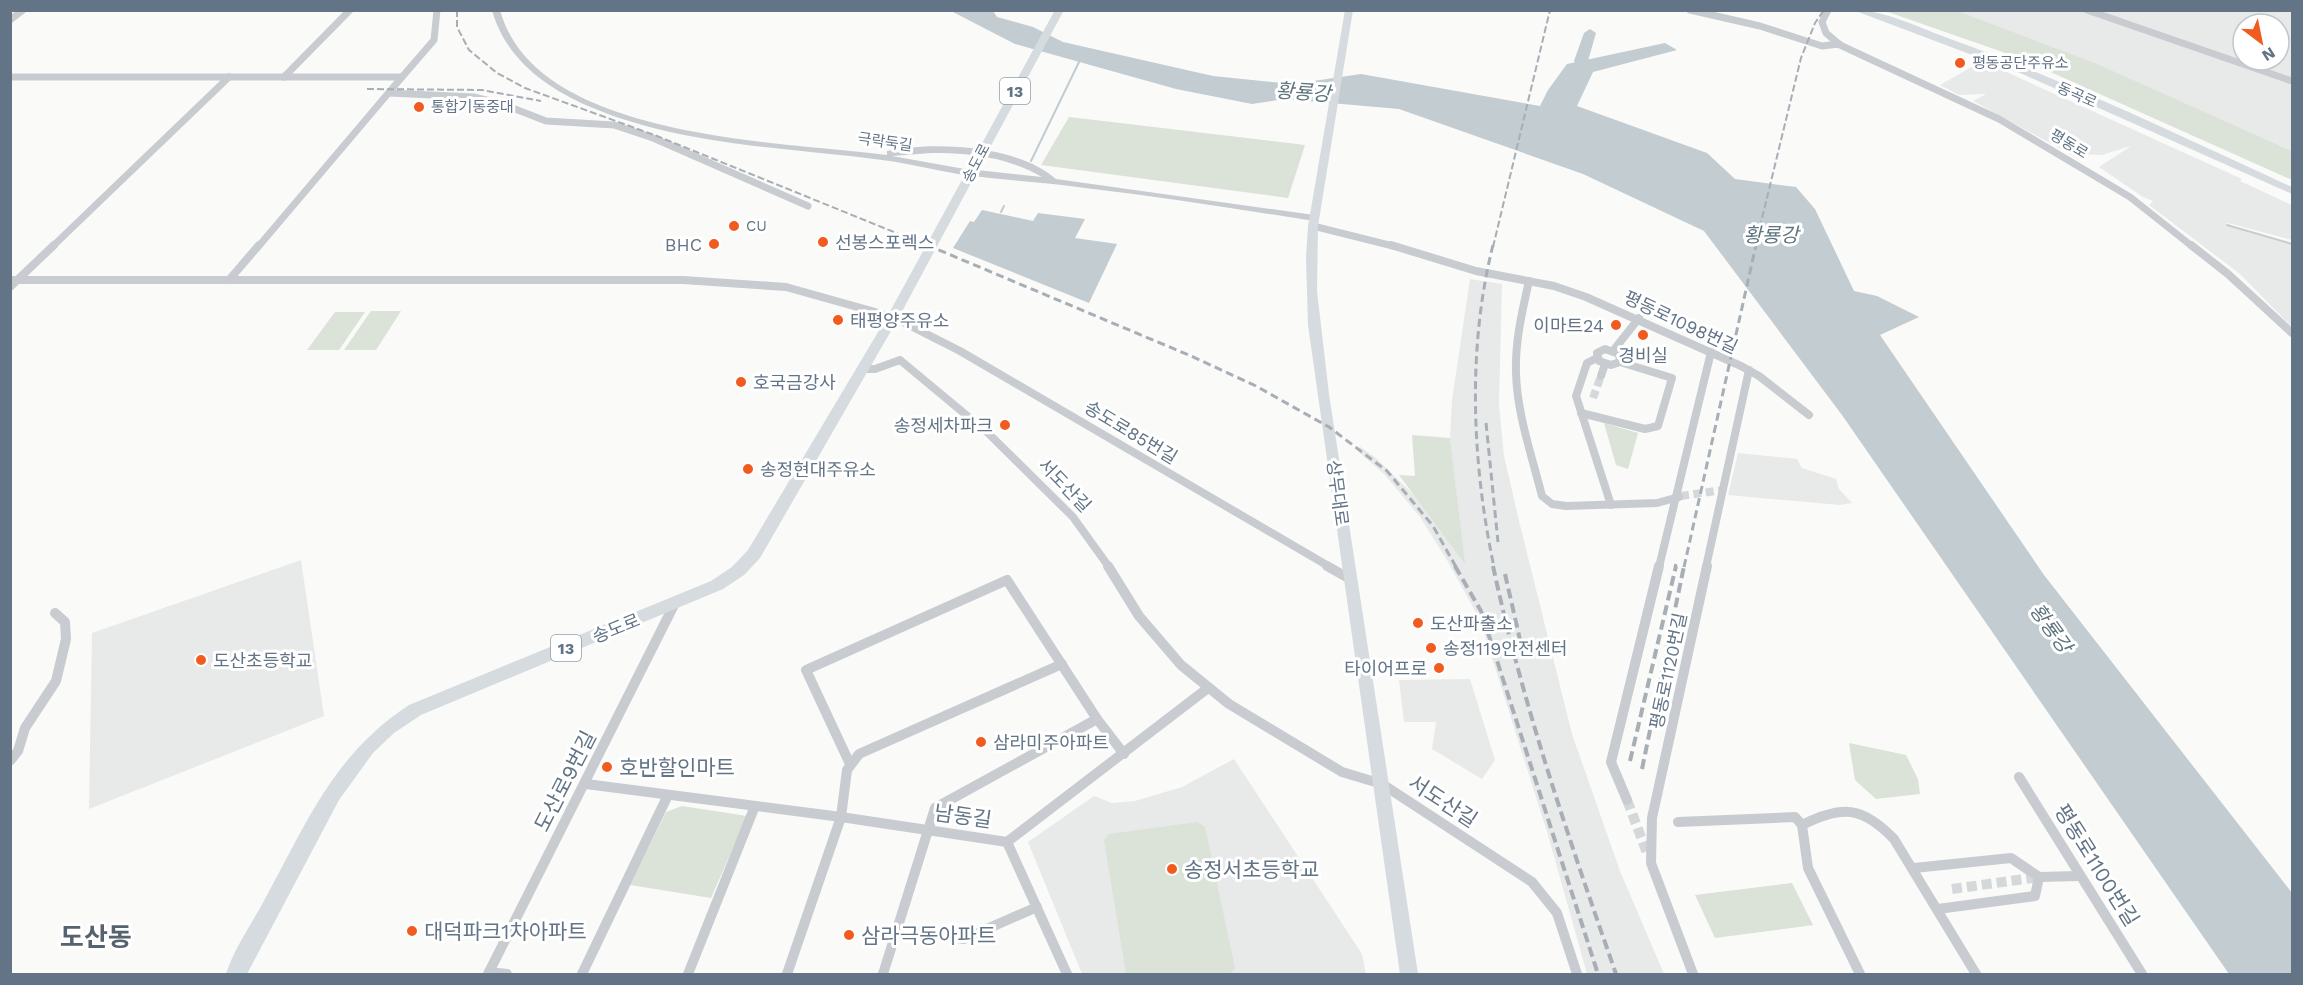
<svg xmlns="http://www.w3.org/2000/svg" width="2303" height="985" font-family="'Work Sans','Noto Sans KR',sans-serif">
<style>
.built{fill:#e8e9e9;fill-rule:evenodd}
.green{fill:#dbe2d8}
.water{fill:#c2ccd1}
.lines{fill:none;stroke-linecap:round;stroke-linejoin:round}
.stream{stroke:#c2ccd1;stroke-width:2}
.river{fill:#c2ccd1;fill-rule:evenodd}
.minor-tunnel-far1{stroke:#d4d8db;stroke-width:8;stroke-dasharray:8 4.5;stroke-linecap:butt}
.minor-tunnel{stroke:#d4d8db;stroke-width:10;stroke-dasharray:10 5;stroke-linecap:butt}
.minor-far2{stroke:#c8ccd0;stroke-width:7}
.minor-far1{stroke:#c8ccd0;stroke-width:8}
.minor{stroke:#c8ccd0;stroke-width:10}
.tertiary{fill:#c8ccd0;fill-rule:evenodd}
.secondary{fill:#d6dbdf;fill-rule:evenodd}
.primary{fill:#d6dbdf;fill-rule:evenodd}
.rail-far2{stroke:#a7aeb5;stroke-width:2;stroke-dasharray:7 3;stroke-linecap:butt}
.rail-far1{stroke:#a7aeb5;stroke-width:3;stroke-dasharray:8 4.5;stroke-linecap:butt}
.rail{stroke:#a7aeb5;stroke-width:4;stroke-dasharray:10 5;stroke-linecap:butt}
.poi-dot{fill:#f15b20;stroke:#fff;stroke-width:2}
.labels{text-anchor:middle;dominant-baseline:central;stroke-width:6;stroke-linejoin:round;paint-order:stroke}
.far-poi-label{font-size:15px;fill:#627485;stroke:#fff;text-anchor:start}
.far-street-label{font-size:15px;fill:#627485;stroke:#fff}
.shield{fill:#fff;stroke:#919eaa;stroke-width:1.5}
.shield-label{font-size:16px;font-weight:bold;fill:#627485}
.poi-label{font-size:18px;fill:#627485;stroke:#fff;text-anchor:start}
.street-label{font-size:18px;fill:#627485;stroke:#fff}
.water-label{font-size:20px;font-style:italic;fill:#5e747e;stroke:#fff}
.near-poi-label{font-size:21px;fill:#627485;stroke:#fff;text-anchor:start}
.near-street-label{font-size:21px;fill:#627485;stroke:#fff}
.near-quarter-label{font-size:26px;font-weight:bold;fill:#55636f;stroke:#fff}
</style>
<rect width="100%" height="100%" fill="#fafaf8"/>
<!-- built -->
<g class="built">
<path d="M1958,11h334v140l-196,-87zM2243,24h36v36h-36z"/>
<polygon points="1982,61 2242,179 2240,181 2292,205 2292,240 2228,223 2225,225 2292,245 2292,327 2240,274 2149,205 2153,201 2143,197 2099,167 2131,146 2102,155 2083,154 2085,158 2079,159 1973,101 1986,94 1959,95 1940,85"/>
<polygon points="1470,279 1502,284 1499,404 1504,456 1520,525 1572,734 1620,871 1664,974 1587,974 1548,835 1480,620 1447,560 1420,517 1385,475 1361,454 1359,446 1375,457 1418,499 1464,562 1450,438 1452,400"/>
<polygon points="1738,453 1797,459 1802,468 1836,479 1839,489 1852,503 1840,505 1728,495"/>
<polygon points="301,560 324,716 89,809 92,633"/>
<polygon points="1470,679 1495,760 1482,779 1432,749 1436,722 1404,722 1399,680"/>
<polygon points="1234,759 1362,954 1366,974 1082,974 1028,842 1094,796 1112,803 1135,801 1182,787"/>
</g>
<!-- green -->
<g class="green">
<polygon points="1885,11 1958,11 2097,64 2292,151 2292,180 2017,57"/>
<polygon points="1069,117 1305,145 1288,198 1041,165"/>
<polygon points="371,311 401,311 376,350 344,350"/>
<polygon points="335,312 365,312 339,350 307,350"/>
<polygon points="1604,423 1638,433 1628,469 1616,465"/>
<polygon points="1412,435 1450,438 1465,564 1399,475 1415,476"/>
<polygon points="1849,743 1906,755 1918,779 1920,794 1876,799 1855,780"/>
<polygon points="682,806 747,816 711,898 630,885 666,812"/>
<polygon points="1197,822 1205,827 1235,968 1230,974 1126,974 1104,840 1109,834"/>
<polygon points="1792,883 1813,925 1715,938 1695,895"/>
</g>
<!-- water -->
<g class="water">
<polygon points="951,11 993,11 997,17 1033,27 1063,42 1213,76 1293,84 1361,74 1540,106 1548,90 1567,64 1665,43 1677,50 1593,72 1577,106 1707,153 1735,179 1796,187 1815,209 1854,291 1877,296 1919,317 1880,335 2044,575 2292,893 2292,974 2229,974 1842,415 1704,231 1583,174 1399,109 1285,99 1252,104 1176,89 1015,44"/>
<polygon points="982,210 1033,221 1038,213 1085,219 1075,238 1117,244 1089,303 953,248 970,221 974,222"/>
</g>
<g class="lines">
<!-- stream -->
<g class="stream">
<polyline points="1031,161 1080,60"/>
<polyline points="1001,212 1004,206"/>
<polyline points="2227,225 2292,244"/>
</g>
<!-- river -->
<polygon class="river" points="1590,29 1596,33 1588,61 1586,64 1576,64 1574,61 1584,33"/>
<!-- minor-tunnel-far1 -->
<g class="minor-tunnel-far1">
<polyline points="1593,398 1601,376"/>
<polyline points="1681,496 1723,490"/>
</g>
<!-- minor-tunnel -->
<g class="minor-tunnel">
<polyline points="1627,800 1647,853"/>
<polyline points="1952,889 2039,877"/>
</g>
<!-- minor-far2 -->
<g class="minor-far2">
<polyline points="1690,10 1760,26 1822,46 1839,44"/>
<polyline points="1828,10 1822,22 1826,33 1840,45 1999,119 2130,197 2193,247"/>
<polyline points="2087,10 2292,81"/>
<polyline points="10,20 23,10"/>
<polyline points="10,77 402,77 258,247"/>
<polyline points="284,77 350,10"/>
<polyline points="402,77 434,40 437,10"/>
<polyline points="389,93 474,97 502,104 546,121 614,125 653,138 808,206"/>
<polyline points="1313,226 1397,247"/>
<polyline points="52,247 229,77"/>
</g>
<!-- minor-far1 -->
<g class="minor-far1">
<polyline points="1391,245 1476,271 1554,286 1586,297 1741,366 1759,376 1809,415"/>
<polyline points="2191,245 2228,274 2292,333"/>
<polyline points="10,280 683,280 786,287 893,317 960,351 1330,567"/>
<polyline points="229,280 259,245"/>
<path d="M1529,281c-7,31 -14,60 -13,92 1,41 16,83 26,123l10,8 14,2 91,-3 22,-6"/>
<polyline points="10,287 54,245"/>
<polygon points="1605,349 1619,354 1620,362 1611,365 1599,361 1597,353"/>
<polyline points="1613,351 1639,318"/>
<polyline points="1597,358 1587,363 1576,396 1611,505"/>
<polyline points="861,369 875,369 900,360 989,434 1073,517 1109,567"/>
<polyline points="1601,376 1605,364"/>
<polyline points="1581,413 1645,429 1658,426 1672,378 1620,362"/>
<polyline points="1659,567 1711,352"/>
<polyline points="1706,567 1749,370"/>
</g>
<!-- minor -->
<g class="minor">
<polyline points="1108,566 1139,616 1181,665 1229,704 1342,772 1382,784 1532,882 1557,913 1577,974"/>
<polyline points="1327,566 1350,579"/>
<polyline points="10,761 18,751 25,728 56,681 66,639 65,622 55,613"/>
<polyline points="850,764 806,670 1007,580 1097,719 1124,754"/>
<polyline points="2019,777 2142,974"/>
<polyline points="586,784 841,817 1007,842 1067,974"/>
<polyline points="1627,800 1611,762 1659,566"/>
<polyline points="1678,822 1795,817 1802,825"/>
<polyline points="1007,842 1208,688"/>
<polyline points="1914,868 2011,858 2039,877 2079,876"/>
<polyline points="1938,909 2035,896 2039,877"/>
<polyline points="897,928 964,939 1037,907"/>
<polyline points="489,972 507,974"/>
<polyline points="488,974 675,603"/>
<polyline points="582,974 668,795"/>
<polyline points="688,974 755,806"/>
<polyline points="787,974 841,817 847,770 859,754 1062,664"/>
<polyline points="883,974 935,808 1097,719"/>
<polyline points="1693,974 1651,863 1652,818 1707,566"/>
<path d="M1860,974l-52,-106 -6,-43c40,-20 60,-19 92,14l82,135"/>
</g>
<!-- tertiary -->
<path class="tertiary" d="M492,10h8c35,130 280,131 387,145v-4c49,-10 130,-6 169,28l258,36 5,3 -5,3c-76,-12 -153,-24 -229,-33 -42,-6 -85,-8 -127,-14 -25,-4 -50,-11 -76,-14 -98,-13 -201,-14 -294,-54 -43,-19 -83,-48 -96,-96zM932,153c39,0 75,4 110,24l-83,-9 -67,-12z"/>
<!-- secondary -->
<g class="secondary">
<polygon points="1345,10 1353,10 1318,226 1317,291 1329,394 1418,974 1400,974 1308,325 1306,258 1308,226"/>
<path d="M1853,10c33,0 69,19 100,30 116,42 227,96 339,147v7l-272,-121z"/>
</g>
<!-- primary -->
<path class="primary" d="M1055,10h9l-165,307 -139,241 -16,17 -21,14 -302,126 -27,18 -21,20 -34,47 -92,174h-21c8,-26 27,-52 40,-77 41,-75 68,-143 143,-192l302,-124 21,-14 16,-17 139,-233z"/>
<!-- rail-far2 -->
<g class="rail-far2">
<polyline points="457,10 457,27 469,50 497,73 525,88 657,136 931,247"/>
<polyline points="367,89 482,90 541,101"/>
<polyline points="1493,247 1550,10"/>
<polyline points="1755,247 1801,58 1815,23 1824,10"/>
</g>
<!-- rail-far1 -->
<g class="rail-far1">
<polyline points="927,245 1191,356 1256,386 1329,427 1387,471 1433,526 1456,567"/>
<path d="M1493,245c-26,103 -21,219 1,322"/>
<polyline points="1486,423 1498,542"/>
<polyline points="1675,567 1676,564"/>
<polyline points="1684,567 1756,245"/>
</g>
<!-- rail -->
<g class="rail">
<polyline points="1455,566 1481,611 1598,974"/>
<path d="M1493,566c30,140 76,273 123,408"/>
<polyline points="1505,574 1523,653"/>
<polyline points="1630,761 1676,566"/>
<polyline points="1642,769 1684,566"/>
</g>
</g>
<!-- markers -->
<g class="poi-dot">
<circle cx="1960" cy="63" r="6"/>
<circle cx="419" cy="107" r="6"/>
<circle cx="734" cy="226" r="6"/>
<circle cx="823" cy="242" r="6"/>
<circle cx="714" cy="244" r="6"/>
<circle cx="838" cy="320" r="6"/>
<circle cx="1616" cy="325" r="6"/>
<circle cx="1643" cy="335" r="6"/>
<circle cx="741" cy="382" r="6"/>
<circle cx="1005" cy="425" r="6"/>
<circle cx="748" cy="469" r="6"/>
<circle cx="1418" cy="623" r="6"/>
<circle cx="1431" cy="648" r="6"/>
<circle cx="201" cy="660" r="6"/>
<circle cx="1439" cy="668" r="6"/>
<circle cx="981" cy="742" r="6"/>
<circle cx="607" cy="767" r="6"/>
<circle cx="1172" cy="869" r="6"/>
<circle cx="412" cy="931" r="6"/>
<circle cx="849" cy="935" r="6"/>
</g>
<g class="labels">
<!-- far-poi labels -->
<g class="far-poi-label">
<text x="1972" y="63">평동공단주유소</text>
<text x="431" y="107">통합기동중대</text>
<text x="746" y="226">CU</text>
</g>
<!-- far-street labels -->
<g class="far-street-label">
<text transform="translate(2077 95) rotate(24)">동곡로</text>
<text transform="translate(885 142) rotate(8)">극락둑길</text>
<text transform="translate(2069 144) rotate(31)">평동로</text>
<text transform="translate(976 163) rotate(-62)">송도로</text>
</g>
<!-- shield labels -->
<g class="shield">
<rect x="1000" y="78" width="30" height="26" rx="4.5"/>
<rect x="551" y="635" width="30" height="26" rx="4.5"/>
</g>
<g class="shield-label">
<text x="1015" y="91">13</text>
<text x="566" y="648">13</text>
</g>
<!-- poi labels -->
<g class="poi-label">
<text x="835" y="242">선봉스포렉스</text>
<text x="702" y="244" text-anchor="end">BHC</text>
<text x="850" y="320">태평양주유소</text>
<text x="1604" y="325" text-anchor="end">이마트24</text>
<text x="1643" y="355" text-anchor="middle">경비실</text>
<text x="753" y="382">호국금강사</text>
<text x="993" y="425" text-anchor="end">송정세차파크</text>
<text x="760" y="469">송정현대주유소</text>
<text x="1430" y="623">도산파출소</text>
<text x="1443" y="648">송정119안전센터</text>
<text x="213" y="660">도산초등학교</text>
<text x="1427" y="668" text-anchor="end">타이어프로</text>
<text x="993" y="742">삼라미주아파트</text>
</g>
<!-- street labels -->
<g class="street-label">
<text transform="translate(1681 322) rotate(25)">평동로1098번길</text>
<text transform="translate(1131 432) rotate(31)">송도로85번길</text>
<text transform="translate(1065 485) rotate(46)">서도산길</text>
<text transform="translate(1338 493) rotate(82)">상무대로</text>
<text transform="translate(616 628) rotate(-22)">송도로</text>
<text transform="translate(1668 671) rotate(-78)">평동로1120번길</text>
</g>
<!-- water labels -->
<g class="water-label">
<text transform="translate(1303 92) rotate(4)">황룡강</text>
<text x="1771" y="235">황룡강</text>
<text transform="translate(2051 628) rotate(54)">황룡강</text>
</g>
<!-- near-poi labels -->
<g class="near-poi-label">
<text x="619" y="767">호반할인마트</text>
<text x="1184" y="869">송정서초등학교</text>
<text x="424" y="931">대덕파크1차아파트</text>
<text x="861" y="935">삼라극동아파트</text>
</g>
<!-- near-street labels -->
<g class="near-street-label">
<text transform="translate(565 781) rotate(-63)">도산로9번길</text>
<text transform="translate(1443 801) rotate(33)">서도산길</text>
<text transform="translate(963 816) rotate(8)">남동길</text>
<text transform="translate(2097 865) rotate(58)">평동로1100번길</text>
</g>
<!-- near-quarter labels -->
<g class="near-quarter-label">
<text x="96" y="937">도산동</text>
</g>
</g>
<!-- border -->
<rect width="2303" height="985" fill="none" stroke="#627485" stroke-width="24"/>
<!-- north arrow -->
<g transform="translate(2261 42) rotate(148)"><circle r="28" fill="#ffffff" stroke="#c0c7ce" stroke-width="1.5"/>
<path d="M0-4.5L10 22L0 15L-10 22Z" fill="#f15b20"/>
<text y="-9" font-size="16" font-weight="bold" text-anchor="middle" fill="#627485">N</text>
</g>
</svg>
